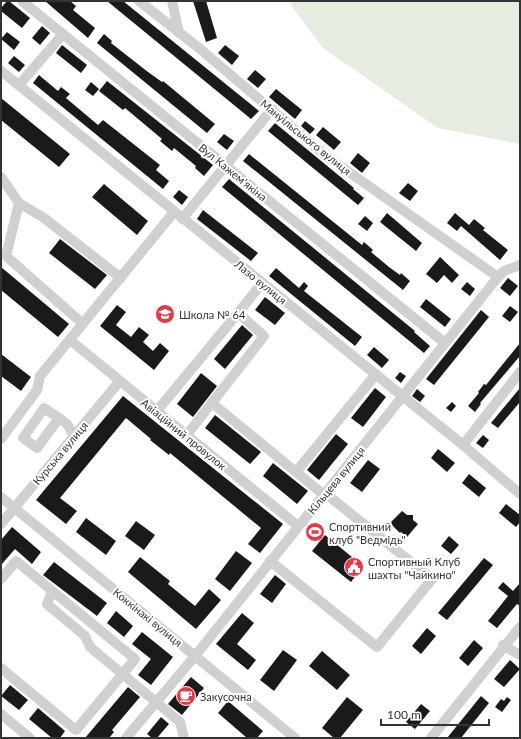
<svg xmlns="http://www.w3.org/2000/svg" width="521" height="739" font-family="Lato,sans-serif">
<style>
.green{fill:#e6ecdf}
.building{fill:#1a1a1a}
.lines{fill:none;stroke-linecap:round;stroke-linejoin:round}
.minor{stroke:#d0d0d0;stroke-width:10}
.labels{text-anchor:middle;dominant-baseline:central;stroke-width:4;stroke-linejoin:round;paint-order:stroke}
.street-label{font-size:11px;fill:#333;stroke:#fff}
.poi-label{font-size:11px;fill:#333;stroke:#fff;text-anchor:start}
</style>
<rect width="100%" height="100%" fill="#fff"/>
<!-- green -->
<polygon class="green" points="288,1 520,1 520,144 438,128 323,48"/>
<!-- building -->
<g class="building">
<polygon points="7,1 9,1 30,18 22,28 1,11 1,8"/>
<polygon points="45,1 70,1 76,6 73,10 95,28 88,38"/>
<polygon points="107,1 123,1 259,111 251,119"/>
<polygon points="193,1 206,1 217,38 206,42"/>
<polygon points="42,26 50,33 40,45 32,38"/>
<polygon points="7,32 20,42 14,50 1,39"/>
<polygon points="104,34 112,41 111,43 148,72 162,82 163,81 215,124 207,133 97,43"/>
<polygon points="62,45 87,65 81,73 56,53"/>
<polygon points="225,45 239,56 232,65 218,53"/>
<polygon points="14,56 25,65 19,72 8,63"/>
<polygon points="255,70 266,79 258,88 247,79"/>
<polygon points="39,75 58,91 61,87 70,94 66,98 98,125 103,120 160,165 156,170 169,181 163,189 33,83"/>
<polygon points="107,81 213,165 204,176 195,168 196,166 174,148 172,151 160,141 162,139 125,108 123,110 99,91"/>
<polygon points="91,82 99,89 93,96 85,90"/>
<polygon points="276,89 302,110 295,119 269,97"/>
<polygon points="1,98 70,154 59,167 1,120"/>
<polygon points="305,121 315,129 310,134 301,126"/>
<polygon points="275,123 354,188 353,189 364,198 358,205 268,131"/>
<polygon points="323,127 341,142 334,150 316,135"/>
<polygon points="224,134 234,141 227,150 217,142"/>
<polygon points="358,153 370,163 362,173 350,163"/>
<polygon points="249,154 362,245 364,242 373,250 371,252 389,267 400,275 401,273 410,281 403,290 243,161"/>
<polygon points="229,179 415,331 414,332 430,346 424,353 222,187"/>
<polygon points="408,183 418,191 410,201 399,193"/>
<polygon points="104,184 148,221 137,235 92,197"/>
<polygon points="179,190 188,197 182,205 173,197"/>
<polygon points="203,210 258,253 251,261 197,219"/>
<polygon points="387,213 422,243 416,251 380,222"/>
<polygon points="455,213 469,225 474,219 485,228 483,230 508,250 500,260 461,226 457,231 447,223"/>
<polygon points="365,216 373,223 367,231 358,224"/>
<polygon points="60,239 107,275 95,289 49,253"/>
<polygon points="440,257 459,275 452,283 444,275 437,283 426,274"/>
<polygon points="1,267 69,324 58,337 1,290"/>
<polygon points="276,268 299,288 304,282 308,286 304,291 362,337 355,346 269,276"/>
<polygon points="508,278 518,286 510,296 500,288"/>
<polygon points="467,282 475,289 470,296 461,289"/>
<polygon points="265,297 285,313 275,325 255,310"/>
<polygon points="426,299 451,319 445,327 420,307"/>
<polygon points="117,305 126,312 116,325 131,337 139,327 149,335 143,342 153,351 160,343 169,351 154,370 100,326"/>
<polygon points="510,306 518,312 510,322 502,316"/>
<polygon points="481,310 489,317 434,385 426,379"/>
<polygon points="242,325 253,335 225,369 214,359"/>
<polygon points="520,343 520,356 480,403 481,404 475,412 468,406 479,393 478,392 484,384 486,385"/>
<polygon points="374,347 389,360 382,368 367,355"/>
<polygon points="1,354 31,377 21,391 1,376"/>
<polygon points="400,372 406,376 401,383 395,378"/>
<polygon points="201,373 217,386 193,417 177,404"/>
<polygon points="375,388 386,397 363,427 351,418"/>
<polygon points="520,388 520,402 498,428 491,423"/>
<polygon points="417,389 425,396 420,402 412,396"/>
<polygon points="123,396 283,524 260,553 248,544 261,528 170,453 169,455 150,440 151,439 126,418 60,498 77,511 66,524 36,500"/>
<polygon points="452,402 456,406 451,412 446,408"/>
<polygon points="215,415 261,452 250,464 205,428"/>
<polygon points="336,434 348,444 319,480 307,470"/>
<polygon points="483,435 489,440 483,448 476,443"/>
<polygon points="438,449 455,463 447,472 431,458"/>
<polygon points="368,460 380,469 362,492 350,483"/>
<polygon points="273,463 308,491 297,504 263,476"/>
<polygon points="469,474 486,488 479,497 462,483"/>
<polygon points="506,504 520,515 520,522 516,527 499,513"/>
<polygon points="402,511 407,515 413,515 413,520 418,524 407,537 401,532 400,533 390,523"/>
<polygon points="86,518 116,541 106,555 76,532"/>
<polygon points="136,521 155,535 144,550 125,536"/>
<polygon points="12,527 41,552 32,564 15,549 1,565 1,540"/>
<polygon points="325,535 363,566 351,582 312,551"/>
<polygon points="449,536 459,545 451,554 441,546"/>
<polygon points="236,551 252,563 230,591 215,579"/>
<polygon points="140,557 170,581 168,584 195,606 209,589 221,600 196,629 128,572"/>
<polygon points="484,558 493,565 447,620 438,613"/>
<polygon points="54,562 107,603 97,616 43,575"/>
<polygon points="275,575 286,584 272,603 260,594"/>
<polygon points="503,582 513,591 520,583 520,606 517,604 497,628 488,621 508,596 498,588"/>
<polygon points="116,611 133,626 124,637 107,623"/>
<polygon points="242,613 254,623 237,644 256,660 248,670 216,644"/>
<polygon points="427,628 436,636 421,654 412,646"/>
<polygon points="142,632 173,657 151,685 138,675 151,659 132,644"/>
<polygon points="474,640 483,648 468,666 459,658"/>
<polygon points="283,650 297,660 274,691 260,680"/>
<polygon points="322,651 350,675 337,690 309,666"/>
<polygon points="510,660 520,669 504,687 494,679"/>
<polygon points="191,677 204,688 182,715 168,704"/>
<polygon points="10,685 28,700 19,710 1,696"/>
<polygon points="128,687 140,697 112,730 114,732 109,738 85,738"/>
<polygon points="481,696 489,703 461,738 447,738"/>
<polygon points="347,697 363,710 340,738 334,738 322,728"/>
<polygon points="507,697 511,700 502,712 495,707 501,699 504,701"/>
<polygon points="228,701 263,731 257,738 247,738 218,713"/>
<polygon points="421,704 430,711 415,729 406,722"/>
<polygon points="38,708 65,731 60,738 52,738 29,719"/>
<polygon points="161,717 169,724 157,738 152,738 147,734"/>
</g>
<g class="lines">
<!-- minor -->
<g class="minor">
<polyline points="22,1 445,343"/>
<polyline points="139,1 199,48 326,156 498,277 504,271 520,265"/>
<polyline points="172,1 179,33"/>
<polyline points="1,71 463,445 520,494"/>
<polyline points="19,85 63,34"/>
<polyline points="1,177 19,203 6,256 83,324"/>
<polyline points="19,203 44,218 121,278"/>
<polyline points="182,219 272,109"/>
<polyline points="238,313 262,283"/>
<polyline points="70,340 298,526"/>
<polyline points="212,403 296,472 376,374"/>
<polyline points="156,412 238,313 264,336 186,436"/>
<polyline points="59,418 44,408 23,438 37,448 59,418 67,424 74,436"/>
<polyline points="1,439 37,390 40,376 174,212"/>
<polyline points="463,445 520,372"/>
<polyline points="296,472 324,495"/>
<polyline points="1,497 295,738"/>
<polyline points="1,524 119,382"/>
<polyline points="270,561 377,647 432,579 325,493"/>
<polyline points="1,579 16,561 135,659 76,730 1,668"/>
<polyline points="52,591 47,604 85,636 90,647 180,722 184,738"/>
<polyline points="503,645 520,655"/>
<polyline points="1,714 30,738"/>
<polyline points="126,738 195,656 498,277"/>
<polyline points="431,738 520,627"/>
</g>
</g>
<!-- icons -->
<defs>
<g id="school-disc" transform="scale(1)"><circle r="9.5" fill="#e63946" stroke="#fff"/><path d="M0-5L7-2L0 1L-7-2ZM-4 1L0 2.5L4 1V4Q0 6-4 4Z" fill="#fff"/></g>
<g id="stadium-disc" transform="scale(1)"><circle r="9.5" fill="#e63946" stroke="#fff"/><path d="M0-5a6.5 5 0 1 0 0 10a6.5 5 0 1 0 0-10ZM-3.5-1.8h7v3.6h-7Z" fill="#fff"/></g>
<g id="civic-disc" transform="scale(1)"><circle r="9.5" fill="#e63946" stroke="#fff"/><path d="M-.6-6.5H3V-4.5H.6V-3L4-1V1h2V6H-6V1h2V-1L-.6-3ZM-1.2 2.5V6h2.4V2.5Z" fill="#fff"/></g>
<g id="cafe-disc" transform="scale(1)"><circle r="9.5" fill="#e63946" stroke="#fff"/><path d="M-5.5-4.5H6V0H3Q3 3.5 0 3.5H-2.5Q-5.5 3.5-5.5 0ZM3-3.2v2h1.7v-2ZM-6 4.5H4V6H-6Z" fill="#fff"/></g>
</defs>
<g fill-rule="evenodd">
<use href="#school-disc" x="165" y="314"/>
<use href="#stadium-disc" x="315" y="532"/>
<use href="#civic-disc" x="354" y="567"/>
<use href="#cafe-disc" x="186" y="696"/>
</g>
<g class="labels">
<!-- street labels -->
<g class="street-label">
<text transform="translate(306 137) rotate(39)">Мануільського вулиця</text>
<text transform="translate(233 172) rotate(39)">Вул Кажем'якіна</text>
<text transform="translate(261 282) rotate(39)">Лазо вулиця</text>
<text transform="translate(184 434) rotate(39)">Авіаційний провулок</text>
<text transform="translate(60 453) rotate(-50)">Курська вулиця</text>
<text transform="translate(336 480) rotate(-51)">Кільцева вулиця</text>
<text transform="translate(148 617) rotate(39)">Коккінакі вулиця</text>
</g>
<!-- poi labels -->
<g class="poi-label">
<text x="179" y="314">Школа № 64</text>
<text x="329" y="526">Спортивний<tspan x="329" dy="13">клуб "Ведмідь"</tspan></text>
<text x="368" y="561">Спортивный Клуб<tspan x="368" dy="13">шахты "Чайкино"</tspan></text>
<text x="200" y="696">Закусочна</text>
</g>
</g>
<!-- border -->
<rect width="521" height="739" fill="none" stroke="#333333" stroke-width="4"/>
<!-- scale -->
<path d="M381 719v6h108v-6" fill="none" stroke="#333333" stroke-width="2"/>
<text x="387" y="719" font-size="12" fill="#333333" stroke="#ffffff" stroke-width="3" paint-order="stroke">100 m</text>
</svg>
